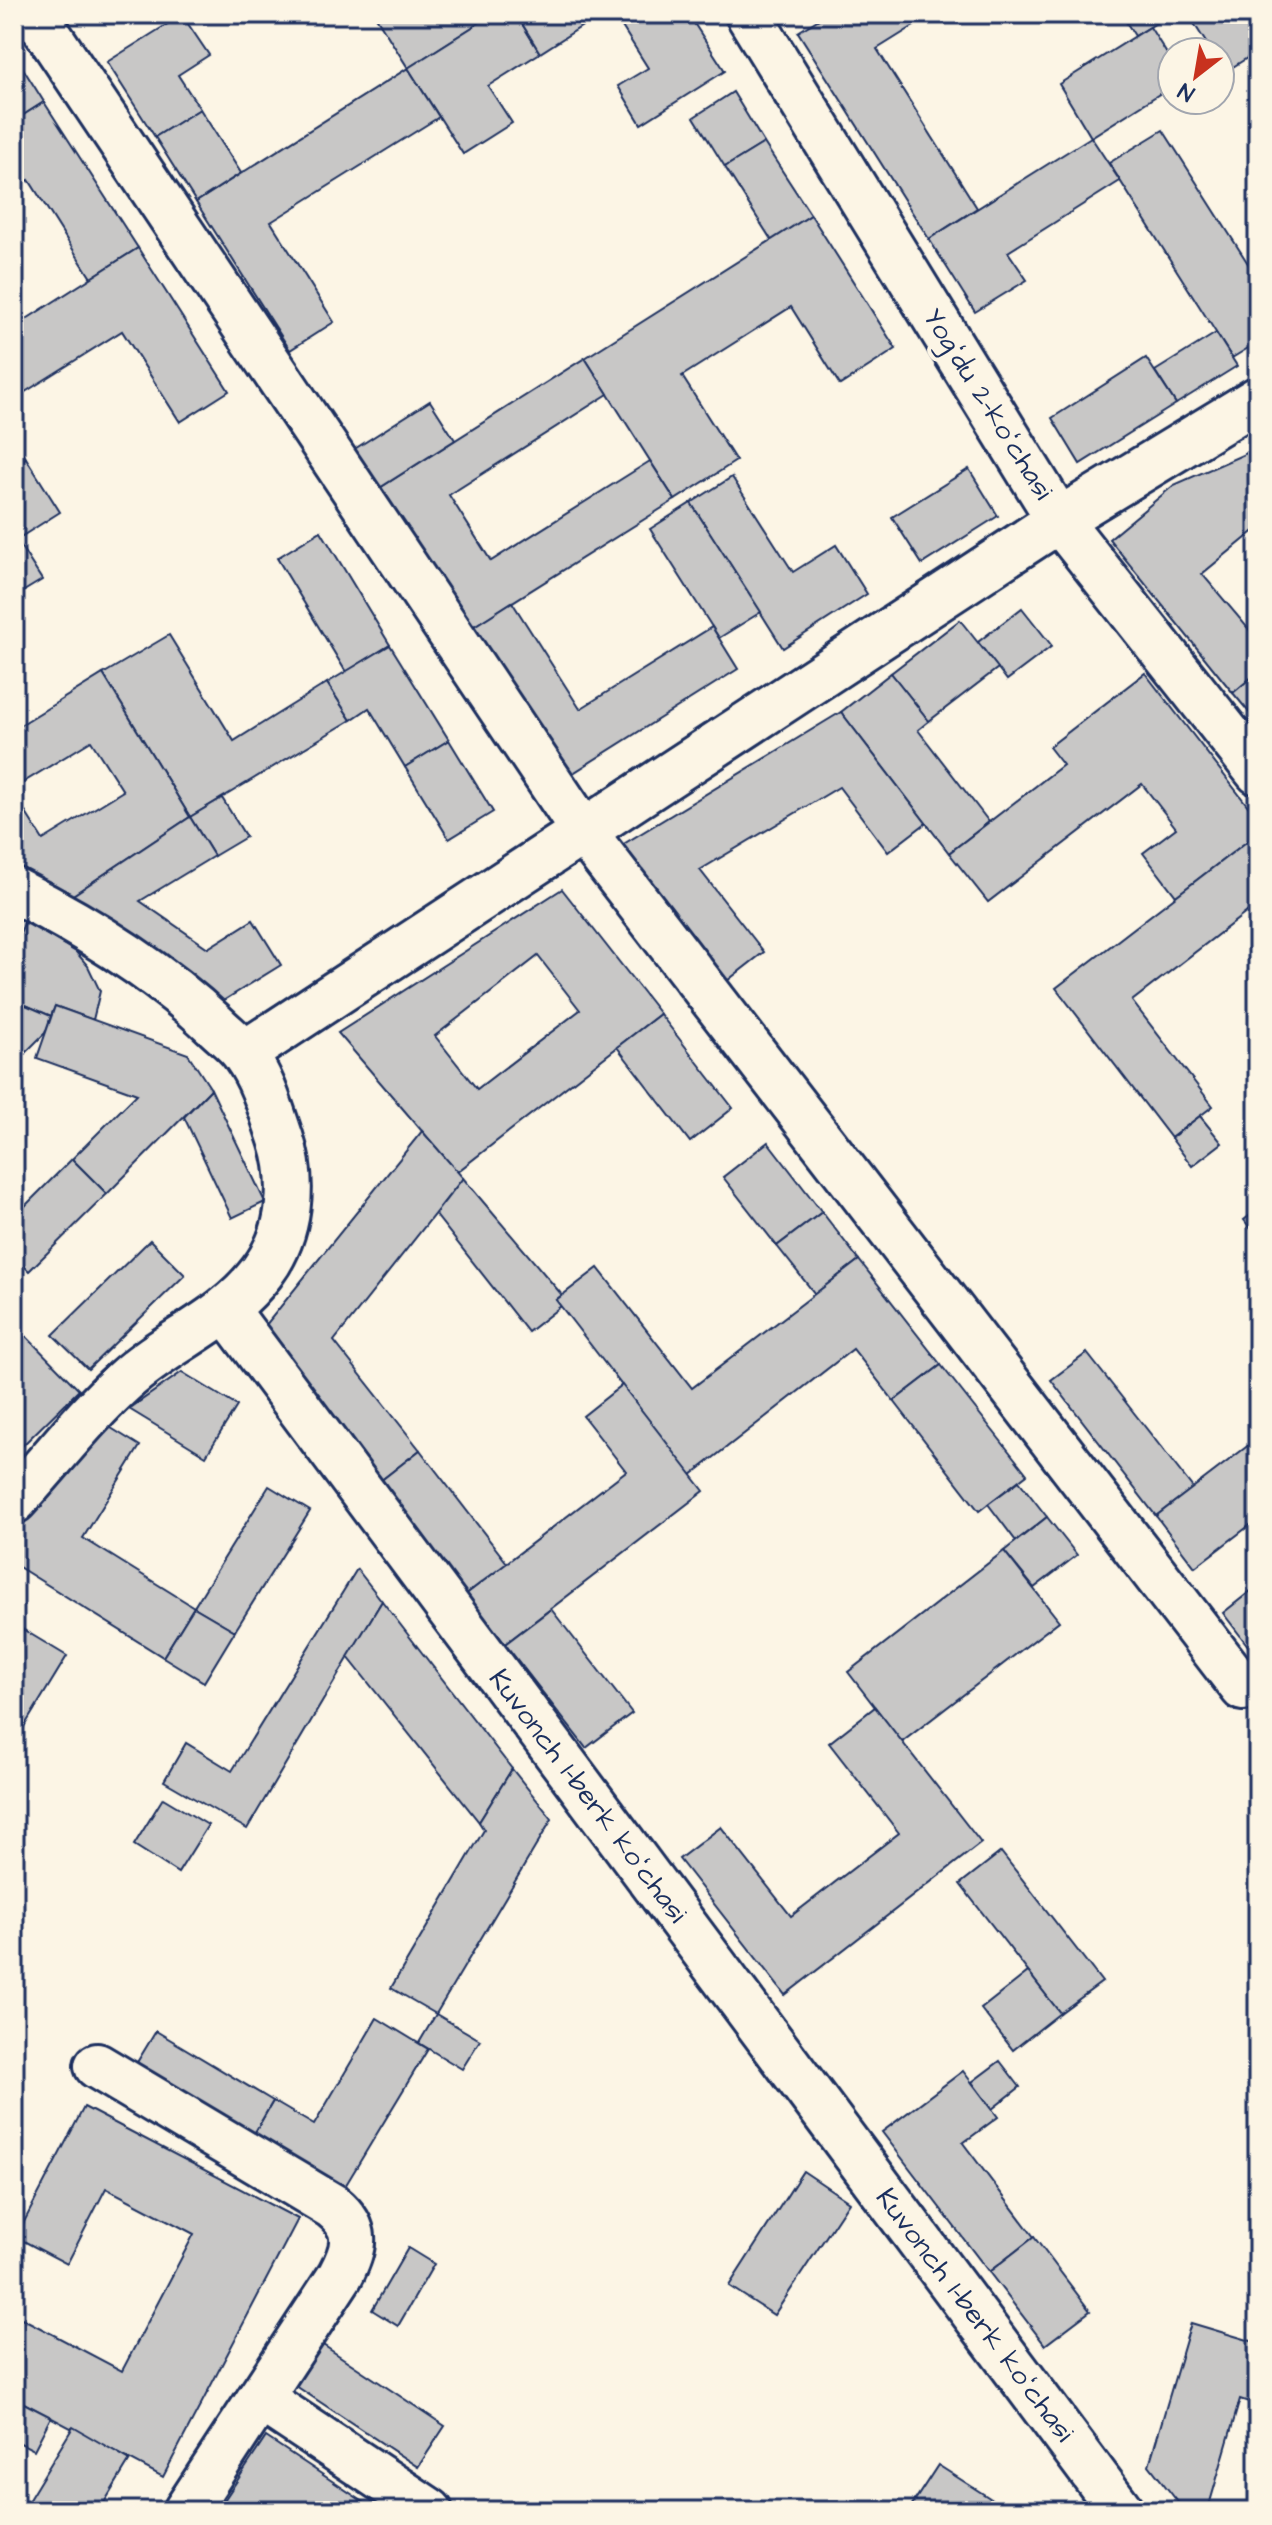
<svg xmlns="http://www.w3.org/2000/svg" width="1272" height="2525" font-family="'Architects Daughter',sans-serif">
<style>
.building{fill:#c8c7c6;stroke:#1b2f5e;stroke-width:2;fill-rule:evenodd}
.lines{fill:none;stroke-linecap:round;stroke-linejoin:round}
.minor-casing{stroke:#1b2f5e;stroke-width:50}
.minor{stroke:#fcf5e5;stroke-width:44}
.labels{text-anchor:middle;dominant-baseline:central;stroke-width:8;stroke-linejoin:round;paint-order:stroke}
.street-label{font-size:28px;fill:#1b2f5e;stroke:#fcf5e5}
</style>
<rect width="100%" height="100%" fill="#fcf5e5"/>
<filter id="ink" filterUnits="userSpaceOnUse"><feTurbulence type="fractalNoise" baseFrequency=".0125" numOctaves="2"/><feDisplacementMap in="SourceGraphic" scale="16" xChannelSelector="R" yChannelSelector="G"/><feConvolveMatrix kernelMatrix="1 2 1 2 8 2 1 2 1" color-interpolation-filters="sRGB"/></filter>
<g filter="url(#ink)">
<!-- building -->
<g class="building">
<polygon points="374,14 493,14 408,68"/>
<polygon points="493,14 516,14 540,53 488,86 512,123 463,154 408,68"/>
<polygon points="516,14 601,14 540,53"/>
<polygon points="614,14 688,14 725,71 641,124 618,86 648,68"/>
<polygon points="827,14 933,14 877,49 977,208 929,239 798,32"/>
<polygon points="1121,14 1171,14 1135,36"/>
<polygon points="1188,14 1258,14 1258,51 1225,72 1220,65 1220,52 1212,52"/>
<polygon points="182,15 209,55 178,75 200,109 155,137 107,62"/>
<polygon points="1150,27 1172,62 1172,86 1091,137 1059,84"/>
<polygon points="14,54 44,102 14,121"/>
<polygon points="408,68 439,117 271,222 334,322 290,350 196,202"/>
<polygon points="733,92 764,143 725,167 694,117"/>
<polygon points="44,102 138,248 91,278 29,180 14,190 14,121"/>
<polygon points="200,109 241,173 196,202 155,137"/>
<polygon points="1163,130 1249,265 1258,260 1258,342 1232,358 1109,163"/>
<polygon points="1091,137 1120,181 1008,252 1027,280 975,312 929,239"/>
<polygon points="764,143 811,215 772,241 725,167"/>
<polygon points="811,215 896,349 840,385 791,307 682,376 736,461 675,500 585,358"/>
<polygon points="138,248 229,391 180,422 122,331 14,399 14,327"/>
<polygon points="1216,333 1237,366 1176,404 1155,371"/>
<polygon points="585,358 608,394 449,495 491,561 650,461 675,500 468,630 378,489"/>
<polygon points="1146,358 1176,404 1080,464 1052,418"/>
<polygon points="430,401 455,440 378,489 353,450"/>
<polygon points="14,439 26,458 14,465"/>
<polygon points="1258,448 1258,528 1202,574 1258,640 1258,672 1233,693 1109,539 1174,485"/>
<polygon points="26,458 60,512 16,540 14,465"/>
<polygon points="969,469 998,516 922,564 892,517"/>
<polygon points="732,477 793,572 836,545 867,594 783,648 691,503"/>
<polygon points="691,503 761,612 719,638 650,529"/>
<polygon points="321,531 390,645 346,672 277,558"/>
<polygon points="14,536 42,580 14,597"/>
<polygon points="512,602 580,709 712,627 738,669 562,780 468,630"/>
<polygon points="1022,608 1052,646 1007,680 978,642"/>
<polygon points="960,620 998,668 929,721 891,673"/>
<polygon points="169,635 234,741 327,683 351,720 190,817 103,674"/>
<polygon points="390,645 449,740 405,767 369,708 351,720 327,683"/>
<polygon points="1258,672 1258,723 1233,693"/>
<polygon points="891,673 929,721 918,730 989,822 949,853 841,712"/>
<polygon points="1145,673 1258,819 1258,833 1176,896 1143,853 1176,828 1142,784 988,902 949,853 1063,765 1049,747"/>
<polygon points="103,674 190,817 70,897 14,867 14,794 43,840 123,791 91,741 14,788 14,729"/>
<polygon points="841,712 926,823 888,852 839,787 700,870 764,952 723,984 617,848"/>
<polygon points="449,740 493,812 449,839 405,767"/>
<polygon points="222,798 246,837 214,856 190,817"/>
<polygon points="190,817 214,856 140,901 208,948 253,920 281,965 218,1004 70,897"/>
<polygon points="1258,833 1258,919 1251,909 1132,1001 1213,1106 1171,1138 1056,988"/>
<path d="M562,889l98,125 -203,158 -119,-139zM538,956l42,54 -103,79 -42,-53z"/>
<polygon points="14,917 25,922 14,948"/>
<polygon points="25,922 76,952 88,966 100,991 93,1020 55,1006 51,1016 14,1000 14,948"/>
<polygon points="14,1000 51,1016 45,1033 14,1064"/>
<polygon points="55,1006 188,1054 211,1089 107,1194 72,1159 137,1094 37,1058"/>
<polygon points="660,1014 733,1108 690,1142 617,1047"/>
<polygon points="211,1089 265,1202 232,1218 184,1117"/>
<polygon points="1200,1116 1222,1143 1192,1166 1171,1138"/>
<polygon points="422,1131 463,1178 334,1341 420,1450 379,1482 261,1331"/>
<polygon points="768,1142 822,1212 777,1246 723,1177"/>
<polygon points="72,1159 107,1194 29,1271 14,1256 14,1217"/>
<polygon points="463,1178 562,1295 556,1300 561,1306 528,1332 435,1214"/>
<polygon points="1258,1209 1258,1238 1244,1220"/>
<polygon points="822,1212 859,1260 815,1294 777,1246"/>
<polygon points="150,1240 185,1275 88,1369 53,1335"/>
<polygon points="859,1260 941,1365 894,1401 853,1349 691,1475 556,1300 598,1268 692,1388"/>
<polygon points="14,1324 79,1390 14,1454"/>
<polygon points="1087,1353 1193,1488 1156,1516 1051,1380"/>
<polygon points="941,1365 1027,1474 979,1511 894,1401"/>
<polygon points="182,1372 237,1406 206,1456 129,1409"/>
<polygon points="622,1385 704,1491 505,1644 466,1594 626,1471 583,1416"/>
<polygon points="103,1423 140,1446 83,1538 194,1607 163,1657 14,1564 14,1526"/>
<polygon points="1258,1438 1258,1519 1195,1567 1156,1516"/>
<polygon points="420,1450 507,1563 466,1594 379,1482"/>
<polygon points="1019,1481 1047,1517 1016,1541 988,1504"/>
<polygon points="269,1486 310,1511 235,1631 194,1607"/>
<polygon points="1047,1517 1077,1555 1034,1588 1004,1551"/>
<polygon points="1004,1551 1059,1621 902,1742 848,1672"/>
<polygon points="357,1569 382,1601 247,1829 164,1781 186,1743 232,1771"/>
<polygon points="1252,1590 1258,1598 1258,1659 1223,1613"/>
<polygon points="382,1601 512,1769 479,1822 348,1657"/>
<polygon points="194,1607 235,1631 204,1682 163,1657"/>
<polygon points="551,1609 632,1713 586,1748 505,1644"/>
<polygon points="14,1624 67,1656 14,1743"/>
<polygon points="875,1707 981,1843 785,1995 679,1859 721,1827 791,1916 899,1833 829,1743"/>
<polygon points="512,1769 552,1819 436,2014 391,1988 484,1830 479,1822"/>
<polygon points="163,1798 208,1825 178,1873 134,1845"/>
<polygon points="1001,1852 1102,1982 1060,2013 960,1884"/>
<polygon points="1028,1972 1060,2013 1013,2050 981,2009"/>
<polygon points="436,2014 480,2040 462,2069 419,2043"/>
<polygon points="377,2018 428,2049 341,2193 251,2139 273,2101 314,2125"/>
<polygon points="156,2031 273,2101 251,2139 133,2069"/>
<polygon points="1000,2061 1020,2087 992,2109 972,2082"/>
<polygon points="963,2071 998,2117 963,2143 1034,2237 989,2272 882,2132"/>
<polygon points="84,2107 298,2219 163,2477 14,2398 14,2314 122,2371 194,2234 106,2188 67,2264 16,2237"/>
<polygon points="803,2171 849,2202 774,2315 729,2286"/>
<polygon points="1034,2237 1090,2311 1045,2345 989,2272"/>
<polygon points="408,2248 434,2264 398,2326 372,2310"/>
<polygon points="1191,2323 1258,2343 1258,2405 1240,2399 1208,2509 1215,2511 1185,2511 1149,2465"/>
<polygon points="323,2345 445,2426 418,2467 296,2386"/>
<polygon points="14,2398 51,2417 34,2450 14,2440"/>
<polygon points="73,2427 130,2460 99,2511 22,2511"/>
<polygon points="266,2437 377,2511 217,2511"/>
<polygon points="938,2465 1010,2511 908,2511"/>
</g>
<g class="lines">
<!-- minor casing -->
<g class="minor-casing">
<g id="minor">
<polyline points="35,14 583,831 1243,1688"/>
<polyline points="748,14 1059,520 1258,772"/>
<path d="M14,890c71,36 143,80 201,135 10,10 23,19 30,30 18,25 26,55 36,84 14,43 10,95 -19,133 -39,51 -92,67 -137,108 -40,36 -74,81 -111,121"/>
<polyline points="245,1053 1059,520 1258,399"/>
<polyline points="227,1311 1121,2511"/>
<path d="M97,2066l235,140c27,22 24,40 8,70l-154,235"/>
<polyline points="260,2398 430,2511"/>
</g>
</g>
<!-- minor -->
<use href="#minor" class="minor"/>
</g>
</g>
<g class="labels">
<!-- street labels -->
<g class="street-label">
<text transform="translate(988 404) rotate(58)">Yogʻdu 2-koʻchasi</text>
<text transform="translate(588 1796) rotate(53)">Kuvonch 1-berk koʻchasi</text>
<text transform="translate(975 2315) rotate(53)">Kuvonch 1-berk koʻchasi</text>
</g>
</g>
<!-- margin -->
<rect width="1272" height="2525" fill="none" stroke="#fcf5e5" stroke-width="48"/>
<rect x="24" y="24" width="1224" height="2477" fill="none" stroke="#1b2f5e" stroke-width="3" filter="url(#ink)"/>
<!-- north arrow -->
<g transform="translate(1196 76) rotate(211)"><circle r="38" fill="#fcf5e5" stroke="#a2a6af" stroke-width="2"/>
<path d="M0-6L14 30L0 20L-14 30Z" fill="#c8321e"/>
<text y="-12" font-size="22" font-weight="bold" text-anchor="middle" fill="#1b2f5e">N</text>
</g>
</svg>
